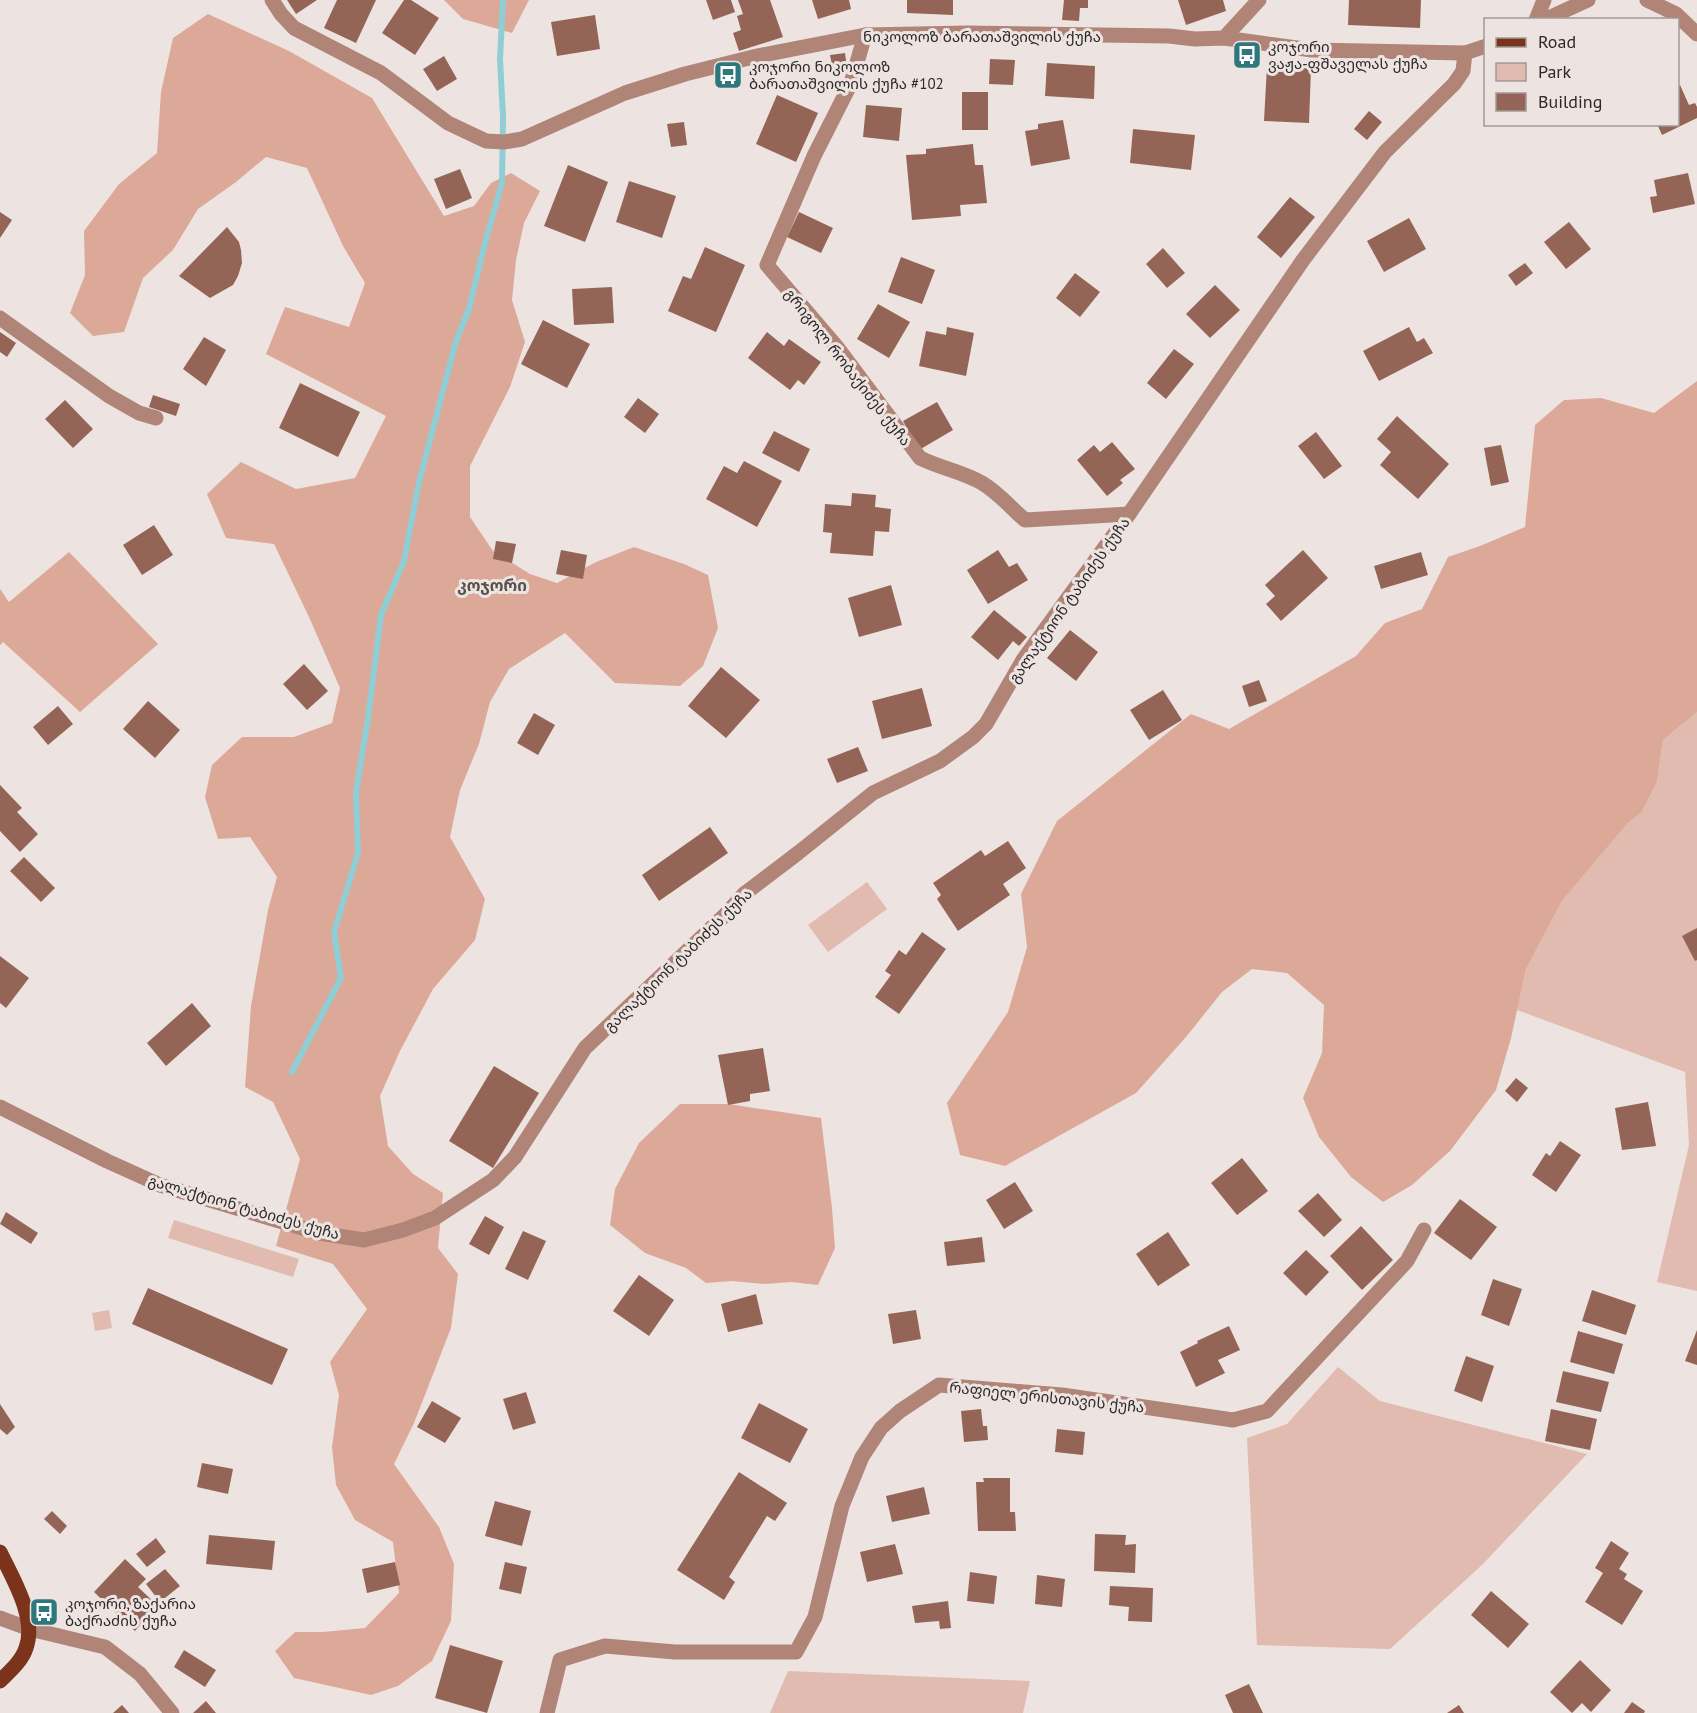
<svg xmlns="http://www.w3.org/2000/svg" width="1697" height="1713" font-family="'PT Sans','Noto Sans Georgian',sans-serif">
<style>
.green{fill:#e1bbaf}
.forest{fill:#dca998}
.lines{fill:none;stroke-linecap:round;stroke-linejoin:round}
.stream{stroke:#8eced4;stroke-width:6}
.building{fill:#946556}
.minor{stroke:#b08577;stroke-width:15}
.major{stroke:#7b331b;stroke-width:15}
.labels{text-anchor:middle;dominant-baseline:central;stroke-width:6;stroke-linejoin:round;paint-order:stroke}
.street-label{font-size:15px;fill:#2c2928;stroke:#ede4e1}
.poi-label{font-size:15px;fill:#2c2928;stroke:#ede4e1;text-anchor:start}
.neighbourhood-label{font-size:16px;font-weight:bold;fill:#58514e;stroke:#ede4e1}
</style>
<rect width="100%" height="100%" fill="#ede4e1"/>
<!-- green -->
<g class="green">
<polygon points="1697,712 1697,1291 1657,1282 1689,1145 1685,1072 1517,1010 1526,969 1562,901 1628,823 1642,812 1657,782 1663,740"/>
<polygon points="867,882 887,909 828,952 808,925"/>
<polygon points="174,1220 299,1259 293,1277 168,1238"/>
<polygon points="109,1310 112,1328 95,1331 92,1313"/>
<polygon points="1338,1367 1380,1401 1587,1454 1482,1565 1390,1649 1257,1645 1247,1438 1287,1424"/>
<polygon points="788,1671 1030,1681 1023,1713 770,1713"/>
</g>
<!-- forest -->
<g class="forest">
<polygon points="444,0 529,0 512,33 463,19"/>
<polygon points="208,14 289,51 372,98 444,216 474,206 491,183 511,173 540,191 524,223 516,260 512,300 525,342 510,387 470,466 470,517 493,551 530,574 557,583 596,562 634,547 684,564 708,575 718,628 703,666 680,686 615,683 565,633 509,669 490,702 479,744 460,790 450,837 485,899 475,940 433,989 400,1051 380,1096 388,1146 413,1174 443,1193 438,1248 458,1274 451,1328 414,1423 394,1464 439,1527 454,1564 451,1621 432,1661 398,1686 371,1695 294,1678 275,1651 295,1632 323,1632 365,1628 399,1593 393,1542 355,1520 336,1485 332,1447 339,1395 330,1362 367,1309 333,1264 276,1246 300,1159 273,1102 245,1087 251,1006 268,910 277,877 250,837 218,839 205,797 212,765 242,737 294,737 332,723 340,688 309,617 274,544 226,538 207,494 241,462 296,489 355,478 386,416 266,354 285,307 349,327 365,283 343,246 307,168 266,157 236,182 198,209 173,250 143,278 124,332 93,336 70,313 85,275 84,231 119,184 157,153 161,92 173,38"/>
<polygon points="1697,381 1697,712 1663,740 1657,782 1642,812 1628,823 1562,901 1526,969 1511,1038 1496,1090 1450,1151 1412,1185 1383,1202 1351,1177 1319,1137 1303,1098 1322,1053 1324,1005 1287,973 1252,969 1222,992 1186,1037 1136,1093 1005,1166 960,1155 947,1103 1008,1012 1027,947 1021,894 1057,821 1191,714 1229,729 1356,656 1385,623 1422,609 1448,557 1480,546 1525,527 1535,425 1564,400 1601,398 1654,413"/>
<polygon points="69,552 158,644 80,712 3,642 0,645 0,589 9,602"/>
<polygon points="680,1104 728,1104 821,1118 832,1208 835,1248 818,1285 791,1282 765,1284 732,1281 706,1283 686,1268 645,1253 610,1225 615,1189 639,1143"/>
</g>
<g class="lines">
<!-- stream -->
<polyline class="stream" points="292,1072 341,978 334,932 358,853 356,792 368,718 381,615 404,561 419,482 456,341 469,309 485,243 502,183 503,116 500,59 503,0"/>
</g>
<!-- building -->
<g class="building">
<polygon points="287,0 317,0 296,14"/>
<polygon points="337,0 376,0 356,43 324,28"/>
<polygon points="404,0 411,0 439,18 415,55 382,33"/>
<polygon points="706,0 731,0 735,12 713,20"/>
<polygon points="738,0 770,0 783,37 739,51 733,33 741,30 737,16 743,14"/>
<polygon points="812,0 849,0 851,9 818,19"/>
<polygon points="907,0 953,0 953,15 907,13"/>
<polygon points="1064,0 1088,0 1088,8 1080,8 1079,21 1062,20"/>
<polygon points="1178,0 1223,0 1226,11 1186,25"/>
<polygon points="1349,0 1421,0 1420,28 1348,25"/>
<polygon points="595,15 600,49 557,56 551,22"/>
<polygon points="845,53 847,68 833,70 830,55"/>
<polygon points="444,56 457,79 437,91 423,69"/>
<polygon points="990,59 1015,60 1013,85 989,84"/>
<polygon points="1047,63 1095,66 1094,99 1045,96"/>
<polygon points="1267,66 1311,68 1309,123 1264,121"/>
<polygon points="1680,85 1689,105 1695,103 1697,107 1697,118 1662,135 1657,124 1678,124 1678,87"/>
<rect x="962" y="92" width="26" height="38"/>
<polygon points="777,95 818,113 796,162 756,144"/>
<polygon points="866,105 902,108 899,141 863,137"/>
<polygon points="1369,111 1382,122 1367,140 1354,129"/>
<polygon points="1063,120 1070,159 1031,166 1025,131 1038,129 1038,124"/>
<polygon points="684,122 687,145 671,147 667,124"/>
<polygon points="1133,129 1195,135 1191,170 1130,163"/>
<polygon points="973,144 975,165 983,165 987,203 960,205 961,216 912,220 906,155 926,154 926,149"/>
<polygon points="568,165 608,182 585,242 544,226"/>
<polygon points="460,169 472,198 446,209 434,179"/>
<polygon points="1688,173 1695,204 1653,213 1650,197 1657,196 1654,180"/>
<polygon points="629,181 676,196 662,238 616,222"/>
<polygon points="1290,197 1315,217 1281,258 1257,237"/>
<polygon points="0,212 12,220 0,238"/>
<polygon points="799,212 833,228 821,253 787,237"/>
<polygon points="1409,218 1426,249 1384,272 1367,241"/>
<polygon points="1569,222 1591,249 1566,269 1544,242"/>
<polygon points="227,227 239,242 241,250 242,263 238,276 233,285 210,298 179,276"/>
<polygon points="705,247 745,265 716,332 668,311 683,276 691,279"/>
<polygon points="1163,248 1185,273 1167,288 1146,264"/>
<polygon points="901,257 935,270 922,304 888,292"/>
<polygon points="1525,263 1533,273 1516,286 1508,275"/>
<polygon points="1075,273 1100,292 1080,317 1056,298"/>
<polygon points="1215,285 1240,310 1210,338 1186,314"/>
<polygon points="612,287 614,323 574,325 572,289"/>
<polygon points="878,304 910,322 889,358 857,339"/>
<polygon points="543,320 590,344 567,388 521,364"/>
<polygon points="947,327 974,333 966,376 919,366 926,331 946,335"/>
<polygon points="1409,327 1417,342 1424,338 1433,353 1379,381 1363,351"/>
<polygon points="0,332 16,343 7,357 0,352"/>
<polygon points="767,332 784,346 789,339 821,362 804,385 798,380 790,390 748,358"/>
<polygon points="204,337 226,350 206,386 183,369"/>
<polygon points="1174,349 1194,364 1166,399 1147,383"/>
<polygon points="300,383 360,412 338,457 279,428"/>
<polygon points="153,395 180,404 176,416 149,407"/>
<polygon points="638,398 659,414 645,433 624,417"/>
<polygon points="65,400 93,429 73,448 45,419"/>
<polygon points="937,402 953,430 919,450 903,421"/>
<polygon points="1397,416 1449,464 1418,499 1380,465 1391,452 1377,439"/>
<polygon points="774,431 810,449 799,472 762,453"/>
<polygon points="1316,432 1342,466 1324,479 1298,446"/>
<polygon points="1112,442 1135,469 1120,480 1123,483 1107,496 1077,460 1094,445 1100,452"/>
<polygon points="1501,445 1509,482 1491,486 1484,448"/>
<polygon points="744,461 782,481 757,527 706,499 724,466 737,473"/>
<polygon points="852,493 876,495 875,507 891,509 889,532 875,531 873,556 830,553 832,533 823,532 825,504 851,506"/>
<polygon points="154,525 173,555 142,575 123,545"/>
<polygon points="496,541 516,544 512,563 493,559"/>
<polygon points="561,550 587,555 583,579 556,574"/>
<polygon points="998,550 1009,567 1017,563 1028,580 988,604 967,570"/>
<polygon points="1303,550 1328,578 1281,621 1266,604 1275,596 1265,585"/>
<polygon points="1421,552 1428,575 1381,589 1374,566"/>
<polygon points="891,585 902,625 859,637 848,598"/>
<polygon points="994,610 1027,637 1019,646 1013,641 998,660 971,637"/>
<polygon points="1070,630 1098,652 1076,681 1047,658"/>
<polygon points="304,664 328,691 307,710 283,684"/>
<polygon points="721,667 760,700 726,738 688,706"/>
<polygon points="1259,680 1267,701 1249,707 1242,686"/>
<polygon points="922,688 932,726 882,739 872,701"/>
<polygon points="1163,690 1182,720 1149,740 1130,710"/>
<polygon points="148,701 180,730 155,758 123,729"/>
<polygon points="58,706 73,724 48,745 33,727"/>
<polygon points="534,713 555,725 538,755 517,743"/>
<polygon points="858,747 868,771 837,783 827,759"/>
<polygon points="0,785 22,808 17,812 38,834 20,852 0,831"/>
<polygon points="710,827 728,853 659,901 642,875"/>
<polygon points="1008,841 1026,868 1003,884 1010,895 958,931 937,899 941,895 933,883 981,850 985,856"/>
<polygon points="24,857 55,888 41,902 10,871"/>
<polygon points="1697,928 1697,960 1695,961 1682,936"/>
<polygon points="922,932 946,949 899,1014 875,997 891,975 885,971 899,950 906,955"/>
<polygon points="0,956 29,978 6,1008 0,1003"/>
<polygon points="192,1003 211,1026 166,1066 147,1043"/>
<polygon points="763,1048 770,1091 750,1094 750,1101 728,1105 718,1055"/>
<polygon points="494,1066 539,1093 493,1168 449,1141"/>
<polygon points="1516,1078 1528,1088 1517,1102 1505,1091"/>
<polygon points="1648,1102 1656,1146 1622,1150 1615,1108"/>
<polygon points="1560,1141 1581,1155 1556,1192 1532,1175 1546,1153 1550,1156"/>
<polygon points="1242,1158 1268,1191 1237,1215 1211,1183"/>
<polygon points="1015,1182 1033,1211 1004,1229 986,1200"/>
<polygon points="1318,1193 1342,1220 1324,1237 1298,1211"/>
<polygon points="1460,1199 1497,1227 1471,1260 1434,1233"/>
<polygon points="6,1212 38,1233 31,1244 0,1224"/>
<polygon points="485,1216 504,1227 489,1255 469,1244"/>
<polygon points="1361,1226 1393,1260 1362,1290 1330,1256"/>
<polygon points="523,1231 546,1241 528,1280 505,1269"/>
<polygon points="1168,1232 1190,1265 1158,1286 1136,1254"/>
<polygon points="982,1237 985,1262 947,1266 944,1242"/>
<polygon points="1306,1250 1329,1272 1306,1296 1283,1273"/>
<polygon points="639,1275 674,1300 649,1336 613,1311"/>
<polygon points="1493,1279 1522,1289 1509,1326 1481,1315"/>
<polygon points="148,1288 288,1349 272,1385 132,1324"/>
<polygon points="1592,1290 1636,1305 1626,1335 1582,1321"/>
<polygon points="756,1294 763,1324 728,1332 721,1304"/>
<polygon points="916,1310 921,1339 893,1344 888,1314"/>
<polygon points="1229,1326 1240,1350 1218,1360 1225,1373 1196,1387 1180,1352 1198,1343 1197,1341"/>
<polygon points="1697,1330 1697,1365 1685,1361"/>
<polygon points="1578,1331 1623,1344 1614,1374 1570,1362"/>
<polygon points="1466,1356 1494,1366 1482,1402 1454,1391"/>
<polygon points="1563,1371 1609,1382 1601,1412 1556,1402"/>
<polygon points="526,1392 536,1423 513,1430 503,1399"/>
<polygon points="432,1401 461,1418 445,1443 417,1427"/>
<polygon points="759,1403 808,1429 790,1463 741,1438"/>
<polygon points="0,1404 15,1427 7,1435 0,1429"/>
<polygon points="981,1409 983,1426 987,1426 988,1440 964,1442 961,1411"/>
<polygon points="1551,1409 1597,1419 1590,1450 1545,1441"/>
<polygon points="1057,1429 1085,1432 1083,1455 1055,1452"/>
<polygon points="202,1463 233,1469 228,1494 197,1487"/>
<polygon points="739,1472 787,1503 775,1521 767,1516 729,1577 735,1582 724,1600 677,1570"/>
<polygon points="983,1478 1010,1478 1010,1512 1015,1512 1016,1531 978,1531 976,1482 984,1482"/>
<polygon points="924,1487 930,1514 892,1522 886,1496"/>
<polygon points="495,1501 531,1511 522,1546 485,1536"/>
<polygon points="52,1511 67,1526 60,1534 44,1519"/>
<polygon points="1095,1534 1126,1535 1125,1545 1136,1544 1135,1573 1094,1571"/>
<polygon points="209,1535 275,1541 272,1570 206,1564"/>
<polygon points="156,1538 166,1552 147,1567 136,1554"/>
<polygon points="1611,1541 1629,1553 1619,1569 1627,1574 1624,1579 1643,1591 1622,1625 1585,1602 1603,1573 1595,1568"/>
<polygon points="895,1544 903,1574 867,1582 860,1552"/>
<polygon points="125,1559 146,1579 138,1587 158,1606 135,1631 94,1592"/>
<polygon points="395,1562 400,1585 367,1593 362,1569"/>
<polygon points="505,1562 527,1567 521,1594 499,1589"/>
<polygon points="165,1569 180,1586 160,1602 146,1584"/>
<polygon points="970,1572 997,1576 994,1604 967,1601"/>
<polygon points="1037,1575 1065,1579 1062,1607 1035,1604"/>
<polygon points="1110,1586 1153,1588 1152,1622 1128,1621 1129,1607 1109,1605"/>
<polygon points="1491,1591 1529,1624 1508,1648 1471,1615"/>
<polygon points="948,1601 951,1628 940,1629 939,1621 915,1623 912,1606"/>
<polygon points="450,1645 503,1661 487,1713 435,1698"/>
<polygon points="184,1650 216,1670 205,1687 174,1667"/>
<polygon points="1580,1660 1611,1690 1591,1712 1582,1703 1572,1713 1550,1692"/>
<polygon points="1249,1684 1263,1713 1233,1713 1225,1695"/>
<polygon points="206,1701 216,1713 193,1713"/>
<polygon points="1632,1702 1645,1711 1644,1713 1624,1713"/>
<polygon points="122,1705 129,1713 113,1713"/>
<polygon points="1459,1705 1464,1713 1447,1713"/>
</g>
<g class="lines">
<!-- minor -->
<g class="minor">
<polyline points="272,0 281,14 294,28 381,73 448,123 486,141 504,142 522,139 625,93 685,74 757,56 865,35 968,33 1169,36 1195,39 1224,38 1312,50 1465,53 1486,46"/>
<polyline points="1647,0 1676,14 1697,34"/>
<polyline points="1536,20 1544,0"/>
<polyline points="1544,20 1588,0"/>
<path d="M865,35l-14,48 -37,73 -47,109 70,82 83,111c20,10 43,14 62,25 17,10 29,25 43,37l104,-6"/>
<polyline points="1224,38 1259,0"/>
<polyline points="0,318 109,396 139,413 156,418"/>
<polyline points="0,1107 107,1161 160,1185 319,1233 364,1240 403,1230 435,1218 493,1180 515,1157 585,1048 724,916 744,894 798,853 873,793 940,761 973,737 986,724 1023,660 1129,514 1303,260 1385,152 1454,84 1463,71 1465,53"/>
<polyline points="0,1618 30,1629 105,1647 140,1674 172,1713"/>
<polyline points="547,1713 560,1660 605,1646 675,1652 796,1652 815,1617 842,1506 862,1457 881,1428 900,1411 939,1385 1062,1395 1233,1420 1267,1411 1407,1261 1424,1230"/>
</g>
<!-- major -->
<path class="major" d="M0,1552c13,27 37,66 26,96 -4,13 -17,24 -26,33"/>
</g>
<!-- icons -->
<defs>
<g id="bus-square" transform="scale(1.5)"><rect x="-9" y="-9" width="18" height="18" rx="4" fill="#2e777d" stroke="#ede4e1"/><path d="M-5-6H5V4H4V6H2V4H-2V6H-4V4H-5ZM-3.5-4V0h7V-4ZM-3.5 1.2v1.5H-2V1.2ZM2 1.2v1.5H3.5V1.2Z" fill="#fff"/></g>
</defs>
<g fill-rule="evenodd">
<use href="#bus-square" x="1247" y="55"/>
<use href="#bus-square" x="728" y="75"/>
<use href="#bus-square" x="44" y="1612"/>
</g>
<g class="labels">
<!-- street labels -->
<g class="street-label">
<text x="982" y="36">ნიკოლოზ ბარათაშვილის ქუჩა</text>
<text transform="translate(848 367) rotate(52)">გრიგოლ რობაქიძეს ქუჩა</text>
<text transform="translate(1069 600) rotate(-55)">გალაქტიონ ტაბიძეს ქუჩა</text>
<text transform="translate(678 960) rotate(-44)">გალაქტიონ ტაბიძეს ქუჩა</text>
<text transform="translate(244 1207) rotate(16)">გალაქტიონ ტაბიძეს ქუჩა</text>
<text transform="translate(1047 1397) rotate(6)">რაფიელ ერისთავის ქუჩა</text>
</g>
<!-- poi labels -->
<g class="poi-label">
<text x="1268" y="46">კოჯორი<tspan x="1268" dy="17">ვაჟა-ფშაველას ქუჩა</tspan></text>
<text x="749" y="66">კოჯორი ნიკოლოზ<tspan x="749" dy="17">ბარათაშვილის ქუჩა #102</tspan></text>
<text x="65" y="1603">კოჯორი, ზაქარია<tspan x="65" dy="17">ბაქრაძის ქუჩა</tspan></text>
</g>
<!-- neighbourhood labels -->
<g class="neighbourhood-label">
<text x="492" y="585">კოჯორი</text>
</g>
</g>
<!-- legend -->
<rect x="1484" y="18" width="195" height="108" fill="#ede4e1" stroke="#a09997" stroke-width="1.5"/>
<rect x="1496" y="38" width="30" height="9" fill="#7b331b" stroke="#a09997" stroke-width="1.5"/>
<text x="1538" y="48" font-size="18" fill="#2c2928">Road</text>
<rect x="1496" y="63" width="30" height="18" fill="#e1bbaf" stroke="#a09997" stroke-width="1.5"/>
<text x="1538" y="78" font-size="18" fill="#2c2928">Park</text>
<rect x="1496" y="93" width="30" height="18" fill="#946556" stroke="#a09997" stroke-width="1.5"/>
<text x="1538" y="108" font-size="18" fill="#2c2928">Building</text>
</svg>
